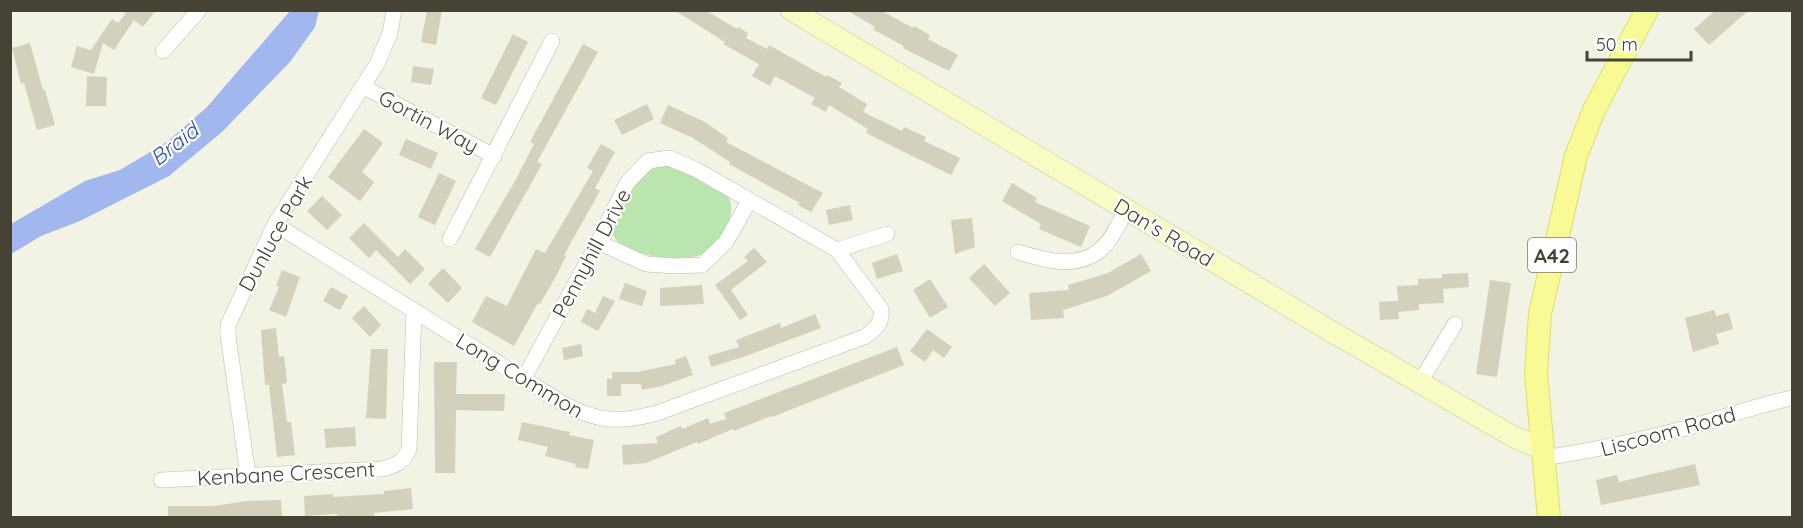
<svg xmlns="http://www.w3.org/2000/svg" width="1803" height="528" font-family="Quicksand,sans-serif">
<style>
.green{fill:#bbe5af}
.water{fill:#a2b7ed}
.building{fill:#d3d1bb}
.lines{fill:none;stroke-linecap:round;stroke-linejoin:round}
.street-casing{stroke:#bdbca8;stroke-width:16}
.secondary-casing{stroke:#cacd94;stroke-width:22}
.primary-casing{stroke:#dddf66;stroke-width:24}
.street{stroke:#fff;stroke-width:15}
.secondary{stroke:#f8fcc4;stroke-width:21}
.primary{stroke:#f7fa95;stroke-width:22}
.labels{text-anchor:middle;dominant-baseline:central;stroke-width:4.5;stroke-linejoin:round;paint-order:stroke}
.shield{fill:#fff;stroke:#7c7b72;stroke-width:1.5}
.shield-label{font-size:20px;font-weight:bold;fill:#444335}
.street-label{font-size:21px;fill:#444335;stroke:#fff}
.water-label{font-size:22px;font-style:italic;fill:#3252ab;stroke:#fff}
</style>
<rect width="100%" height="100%" fill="#f2f2e5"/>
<!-- green -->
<path class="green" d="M667,165l10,1 50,28c6,10 5,20 1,31 -6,11 -15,26 -28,30 -18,7 -85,2 -87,-23 -1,-11 9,-23 14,-33 11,-19 18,-31 40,-34z"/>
<!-- water -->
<polygon class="water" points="290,11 319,11 315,27 290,62 222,132 169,176 80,221 41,236 11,254 11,224 85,181 120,170 167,142 207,107"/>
<!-- building -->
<g class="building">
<polygon points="123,10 156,10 143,27 134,20 114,50 103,43 94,74 71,67 77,46 91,50 112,19 118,23 126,13"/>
<polygon points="427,10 442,10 436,45 421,42"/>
<polygon points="674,10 705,10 737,29 738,27 748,33 746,38 767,49 769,45 826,77 827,75 842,83 839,87 867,104 863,112 902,131 904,127 926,137 924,141 960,158 951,175 866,133 868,129 829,105 826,112 811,104 815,98 775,76 770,86 752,76 759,64 723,44 725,42"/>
<polygon points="846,10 880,10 913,28 914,26 930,35 928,39 958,55 949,71 903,48 904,46 874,30 875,27"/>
<polygon points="1716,10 1749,10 1709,45 1694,29"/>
<polygon points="513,34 528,42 496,105 481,98"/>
<polygon points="30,43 43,90 45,90 55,125 37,130 24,83 21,84 12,48"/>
<polygon points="583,44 598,52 537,162 542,164 490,257 475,249 515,181 534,144 530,142"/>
<polygon points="413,66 434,69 431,85 411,82"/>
<polygon points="87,76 107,77 106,106 86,106"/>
<polygon points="647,104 654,119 622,135 614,120"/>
<polygon points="668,105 703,121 728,138 726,142 823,193 811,212 798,205 800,203 729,164 730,162 693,138 660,123"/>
<polygon points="364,129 383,143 362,172 374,182 360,201 328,177"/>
<polygon points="406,139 438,153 431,169 399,155"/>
<polygon points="601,144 615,152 595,188 600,191 564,255 566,256 555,278 540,304 538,303 514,346 472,322 486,296 507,306 536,249 545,253 593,171 587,168"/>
<polygon points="439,173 456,181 435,225 418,217"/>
<polygon points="1012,183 1037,198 1035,202 1090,226 1081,247 1039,229 1041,224 1002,201"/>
<polygon points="322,196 342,215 327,230 307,211"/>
<polygon points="850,205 853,220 829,225 826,210"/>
<polygon points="972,218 975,247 955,254 951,220"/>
<polygon points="364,223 398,257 405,249 425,269 410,284 376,250 369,258 349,238"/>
<polygon points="754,248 767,262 731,290 748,315 740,320 715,285 748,261 744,257"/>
<polygon points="897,254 903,271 877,279 872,263"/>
<polygon points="1141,254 1151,271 1107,296 1063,310 1064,318 1031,320 1029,293 1069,290 1068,285 1108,273"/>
<polygon points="984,264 1010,293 995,306 969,278"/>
<polygon points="443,268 462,288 448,303 428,284"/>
<polygon points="282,270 300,277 286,317 269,310 279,287 276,286"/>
<polygon points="1468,273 1469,287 1443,289 1444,303 1419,304 1419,310 1398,312 1399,319 1380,320 1379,302 1398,301 1397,286 1418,285 1418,279 1442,278 1442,274"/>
<polygon points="930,279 948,307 930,318 913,290"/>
<polygon points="1490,280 1511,283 1497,377 1476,374"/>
<polygon points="625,283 647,291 642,306 619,299"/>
<polygon points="702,285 704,304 660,306 660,288"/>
<polygon points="331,287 348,296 340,310 323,301"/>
<polygon points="603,296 615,301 598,331 581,322 587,309 595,313"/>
<polygon points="364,306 381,325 370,337 352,318"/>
<polygon points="1714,310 1716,316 1729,313 1733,329 1716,334 1719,344 1693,352 1685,318"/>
<polygon points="815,314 821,328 743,357 711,367 708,356 739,347 736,340 780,323 781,328"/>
<polygon points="276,328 279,357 284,356 287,383 282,384 287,422 291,422 295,455 277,457 269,385 265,385 261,330"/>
<polygon points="927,329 952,347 944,358 933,350 925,362 910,351"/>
<polygon points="581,344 583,356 564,360 562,348"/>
<polygon points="897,347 904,365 772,417 771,416 734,431 733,429 698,444 697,442 646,463 623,465 622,445 658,443 656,437 681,426 682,429 708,418 710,424 726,419 724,413"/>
<polygon points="371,349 388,349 386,419 366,418"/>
<polygon points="686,356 693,375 662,386 642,390 641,384 621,384 621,396 607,396 607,378 612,379 612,372 637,372 676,364 675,360"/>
<polygon points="434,362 457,362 456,394 505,394 504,411 456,410 455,473 435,473"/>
<polygon points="522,422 570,432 569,435 594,440 588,469 575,467 576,464 545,456 548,447 518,440"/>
<polygon points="355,427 356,446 326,448 324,429"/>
<polygon points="1695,464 1700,485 1601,505 1596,480 1617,475 1619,482"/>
<polygon points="411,488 413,509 374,513 374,516 337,518 337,514 305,516 304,496 333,494 333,497 384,494 384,491"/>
<polygon points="281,500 282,518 168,518 168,506 213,506 248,501"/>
</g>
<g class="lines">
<!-- street casing -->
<g class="street-casing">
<g id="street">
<polyline points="163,51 199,10"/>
<polyline points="364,87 494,156"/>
<path d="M275,224l289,180c33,18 57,19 93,9l207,-76c11,-7 19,-14 17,-28l-44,-59 -142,-81 -26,-11 -21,3 -21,22 -29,59 -74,136"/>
<polyline points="450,239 552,41"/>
<polyline points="598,242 646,264 675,266 702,265 726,242 749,201"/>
<polyline points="837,250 887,234"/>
<path d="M1018,252c26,8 58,18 82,-2 12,-10 19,-27 26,-40"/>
<polyline points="1420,382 1455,324"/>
<path d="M1542,458c51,-7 99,-18 148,-31 35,-10 68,-22 102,-29"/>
<polyline points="248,475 228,336 228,325 275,224 377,64 390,33 394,10"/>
<path d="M161,480l221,-11c13,-3 22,-7 27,-20l5,-137"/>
</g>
</g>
<!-- secondary casing -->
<g class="secondary-casing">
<polyline id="secondary" points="791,10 1334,333 1514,437 1533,445 1541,444"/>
</g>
<!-- primary casing -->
<g class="primary-casing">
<polyline id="primary" points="1549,518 1536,374 1540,314 1576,156 1594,110 1647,10"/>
</g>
<!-- street -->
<use href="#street" class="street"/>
<!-- secondary -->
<use href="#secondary" class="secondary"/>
<!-- primary -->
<use href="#primary" class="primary"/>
</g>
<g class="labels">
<!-- shield labels -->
<rect class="shield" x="1528" y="238" width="48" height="34" rx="4.5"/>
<g class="shield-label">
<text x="1552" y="255">A42</text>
</g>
<!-- street labels -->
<g class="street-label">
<text transform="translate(429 121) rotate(28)">Gortin Way</text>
<text transform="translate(1164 232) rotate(31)">Dan's Road</text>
<text transform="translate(275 233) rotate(-61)">Dunluce Park</text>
<text transform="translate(591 253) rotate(-62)">Pennyhill Drive</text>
<text transform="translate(520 375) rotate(31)">Long Common</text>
<text transform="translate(1668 431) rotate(-15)">Liscoom Road</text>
<text transform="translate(286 473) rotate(-3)">Kenbane Crescent</text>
</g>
<!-- water labels -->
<g class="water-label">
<text transform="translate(174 144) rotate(-38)">Braid</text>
</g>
</g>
<!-- border -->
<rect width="1803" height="528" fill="none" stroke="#444335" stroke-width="24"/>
<!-- scale -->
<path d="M1587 51v9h104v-9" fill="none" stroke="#444335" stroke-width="3"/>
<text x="1596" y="51" font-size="18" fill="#444335" stroke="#ffffff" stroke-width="4.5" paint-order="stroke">50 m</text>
</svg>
